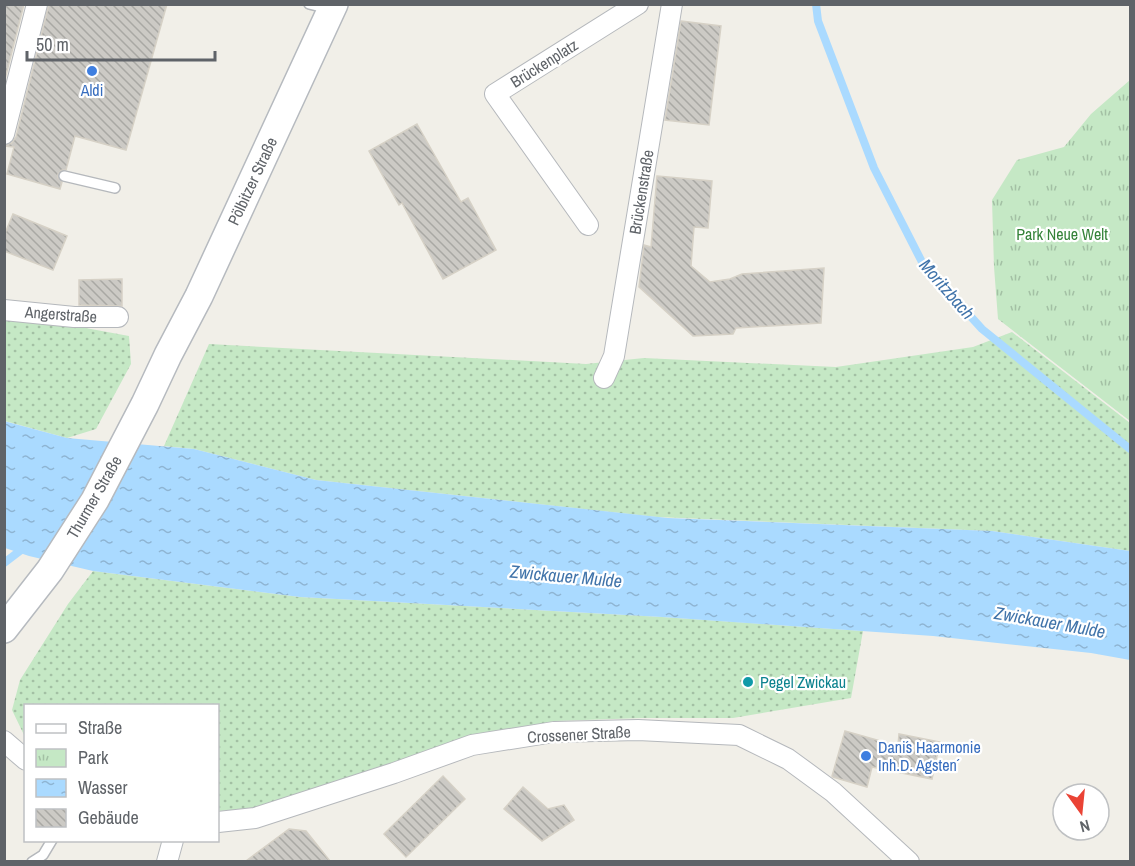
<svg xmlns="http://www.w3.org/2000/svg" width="1135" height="866" font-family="'Archivo Narrow',sans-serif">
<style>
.grass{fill:url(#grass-dots)}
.park{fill:url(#park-tufts)}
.water{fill:url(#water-ripples)}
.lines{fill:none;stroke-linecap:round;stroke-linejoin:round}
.stream{stroke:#aadaff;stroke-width:8}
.building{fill:url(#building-back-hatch);stroke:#d6d1c6;stroke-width:1.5}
.lane-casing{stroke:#b5b8bc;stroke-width:12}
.street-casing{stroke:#b5b8bc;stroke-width:22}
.secondary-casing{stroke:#b6babf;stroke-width:30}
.lane{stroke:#fff;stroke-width:9}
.street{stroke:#fff;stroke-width:20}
.secondary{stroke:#fff;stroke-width:27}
.shop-dot{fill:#3f7fe0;stroke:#fff;stroke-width:2}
.culture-dot{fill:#0f9aa8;stroke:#fff;stroke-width:2}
.labels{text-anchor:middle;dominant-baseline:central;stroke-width:4.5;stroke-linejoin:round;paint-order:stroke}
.street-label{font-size:16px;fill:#5f6368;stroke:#fff}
.shop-label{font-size:16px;fill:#366cbe;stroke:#fff}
.park-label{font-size:16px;fill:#348238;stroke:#fff}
.culture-label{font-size:16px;fill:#0d838f;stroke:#fff;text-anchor:start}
.water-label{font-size:18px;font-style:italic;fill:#4174aa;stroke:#fff}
</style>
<defs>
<pattern id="grass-dots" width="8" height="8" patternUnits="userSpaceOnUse" patternTransform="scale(1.5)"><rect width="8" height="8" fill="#c5e8c5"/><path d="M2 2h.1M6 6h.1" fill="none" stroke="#a3c0a4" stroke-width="1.8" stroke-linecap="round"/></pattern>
<pattern id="park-tufts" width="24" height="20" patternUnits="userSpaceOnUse" patternTransform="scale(1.5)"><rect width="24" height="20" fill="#c5e8c5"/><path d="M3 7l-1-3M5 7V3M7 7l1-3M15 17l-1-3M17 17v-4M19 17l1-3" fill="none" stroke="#a3c0a4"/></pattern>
<pattern id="water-ripples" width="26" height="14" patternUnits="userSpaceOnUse" patternTransform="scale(1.5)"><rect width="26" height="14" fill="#aadaff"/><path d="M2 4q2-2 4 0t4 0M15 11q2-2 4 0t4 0" fill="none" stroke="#8eb4d2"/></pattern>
<pattern id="building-back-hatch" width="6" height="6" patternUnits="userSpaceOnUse" patternTransform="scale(1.5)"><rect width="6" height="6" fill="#cccac5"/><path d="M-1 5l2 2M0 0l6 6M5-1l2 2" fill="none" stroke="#a9a8a4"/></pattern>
</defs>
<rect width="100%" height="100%" fill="#f1efe8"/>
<!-- grass -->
<g class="grass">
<polygon points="4,313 129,336 131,364 96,429 67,438 5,421"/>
<polygon points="1012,332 1130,423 1130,551 992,531 657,517 316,480 194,449 164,446 209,344 586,364 644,358 836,367 973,347"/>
<polygon points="93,571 300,597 662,617 863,631 851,698 733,718 642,718 555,721 474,737 259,808 218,811 218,706 26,706 25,737 12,710 20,680 68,604"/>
</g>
<!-- park -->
<polygon class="park" points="1130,80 1130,421 998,319 994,267 992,200 1017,160 1064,147 1091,114"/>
<!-- water -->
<polygon class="water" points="4,421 67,438 194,449 316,480 668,518 992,531 1130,551 1130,660 1091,653 933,636 662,617 300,597 93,571 29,556 5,548"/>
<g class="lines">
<!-- stream -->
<g class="stream">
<polyline points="816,4 818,21 874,168 923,264 982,329 1130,449"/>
<polyline points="4,563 25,547"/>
</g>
</g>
<!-- building -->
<g class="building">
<polygon points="4,4 24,4 4,83"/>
<polygon points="49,4 167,4 126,150 75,136 66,170 62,170 58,174 58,178 62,182 60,189 7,174 14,147 4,146 12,143 16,137"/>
<polygon points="681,21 721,26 709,125 665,120"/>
<polygon points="417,124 461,202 468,198 496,250 443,279 402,203 399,205 369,151"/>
<polygon points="657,176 712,181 708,228 694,227 691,266 710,282 730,279 742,274 824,268 821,323 736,328 733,334 693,336 639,287 644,245 651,247"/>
<polygon points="13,214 67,236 53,270 4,251 4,236"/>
<polygon points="122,279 122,306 79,305 79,280"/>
<polygon points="845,731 898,746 899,734 940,742 932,779 872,767 867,787 833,777 832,776"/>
<polygon points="443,776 465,799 406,857 384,834"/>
<polygon points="523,787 548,809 564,805 574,820 542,841 504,809"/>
<polygon points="289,829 306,831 330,861 246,861"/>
</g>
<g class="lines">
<!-- lane casing -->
<g class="lane-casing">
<g id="lane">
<polyline points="309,4 329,9"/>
<polyline points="64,176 115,188"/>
<polyline points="32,862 43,855 52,840"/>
</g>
</g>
<!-- street casing -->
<g class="street-casing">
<g id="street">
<polyline points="4,134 37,4"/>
<polyline points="588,225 495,94 638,4"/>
<polyline points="4,310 74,317 118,317"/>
<polyline points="604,378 614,356 672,4"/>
<polyline points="4,741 26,760"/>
<polyline points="218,822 255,818 394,773 472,745 554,732 638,730 739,735 788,759 833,792 909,862"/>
<polyline points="167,862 173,840"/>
</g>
</g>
<!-- secondary casing -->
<g class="secondary-casing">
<polyline id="secondary" points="4,629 50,570 95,500 145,404 168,355 199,296 334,4"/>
</g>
<!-- lane -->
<use href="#lane" class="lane"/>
<!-- street -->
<use href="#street" class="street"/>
<!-- secondary -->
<use href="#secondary" class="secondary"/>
</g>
<!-- markers -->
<g class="shop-dot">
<circle cx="92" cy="71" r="6"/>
<circle cx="866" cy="756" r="6"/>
</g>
<circle class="culture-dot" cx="748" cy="682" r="6"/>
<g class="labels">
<!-- street labels -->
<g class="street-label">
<text transform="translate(544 63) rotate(-32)">Brückenplatz</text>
<text transform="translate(252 181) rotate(-65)">Pölbitzer Straße</text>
<text transform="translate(641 192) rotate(-81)">Brückenstraße</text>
<text transform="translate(61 314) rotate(4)">Angerstraße</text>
<text transform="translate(94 497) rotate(-60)">Thurmer Straße</text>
<text transform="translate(579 734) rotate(-3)">Crossener Straße</text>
</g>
<!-- shop labels -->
<g class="shop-label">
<text x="92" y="90">Aldi</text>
<text x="878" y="747" text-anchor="start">Dani´s Haarmonie<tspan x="878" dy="18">Inh.D. Agsten´</tspan></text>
</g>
<!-- park labels -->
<g class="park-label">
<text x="1062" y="234">Park Neue Welt</text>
</g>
<!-- culture labels -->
<g class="culture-label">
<text x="760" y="682">Pegel Zwickau</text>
</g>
<!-- water labels -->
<g class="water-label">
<text transform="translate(947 289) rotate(49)">Moritzbach</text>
<text transform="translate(566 576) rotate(5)">Zwickauer Mulde</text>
<text transform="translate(1050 622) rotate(10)">Zwickauer Mulde</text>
</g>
</g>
<!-- border -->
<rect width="1135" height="866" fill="none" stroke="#5f6368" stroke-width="12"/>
<!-- legend -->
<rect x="24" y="704" width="195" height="138" fill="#ffffff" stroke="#bfc1c3" stroke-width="1.5"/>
<rect x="36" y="724" width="30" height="9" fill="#ffffff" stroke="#bfc1c3" stroke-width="1.5"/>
<text x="78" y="734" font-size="18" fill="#5f6368">Straße</text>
<rect x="36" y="749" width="30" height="18" fill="url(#park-tufts)" stroke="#bfc1c3" stroke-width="1.5"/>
<text x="78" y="764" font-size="18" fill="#5f6368">Park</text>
<rect x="36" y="779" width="30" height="18" fill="url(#water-ripples)" stroke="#bfc1c3" stroke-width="1.5"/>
<text x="78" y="794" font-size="18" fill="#5f6368">Wasser</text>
<rect x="36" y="809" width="30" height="18" fill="url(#building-back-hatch)" stroke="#bfc1c3" stroke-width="1.5"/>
<text x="78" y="824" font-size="18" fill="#5f6368">Gebäude</text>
<!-- north arrow -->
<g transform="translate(1081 812) rotate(165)"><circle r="28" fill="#ffffff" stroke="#bfc1c3" stroke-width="1.5"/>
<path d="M0-4.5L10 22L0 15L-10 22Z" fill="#ea4335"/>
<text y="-9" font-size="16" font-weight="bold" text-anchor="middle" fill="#5f6368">N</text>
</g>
<!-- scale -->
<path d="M27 51v9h188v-9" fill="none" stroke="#5f6368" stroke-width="3"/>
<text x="36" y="51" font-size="18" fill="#5f6368" stroke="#ffffff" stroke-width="4.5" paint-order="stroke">50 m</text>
</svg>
